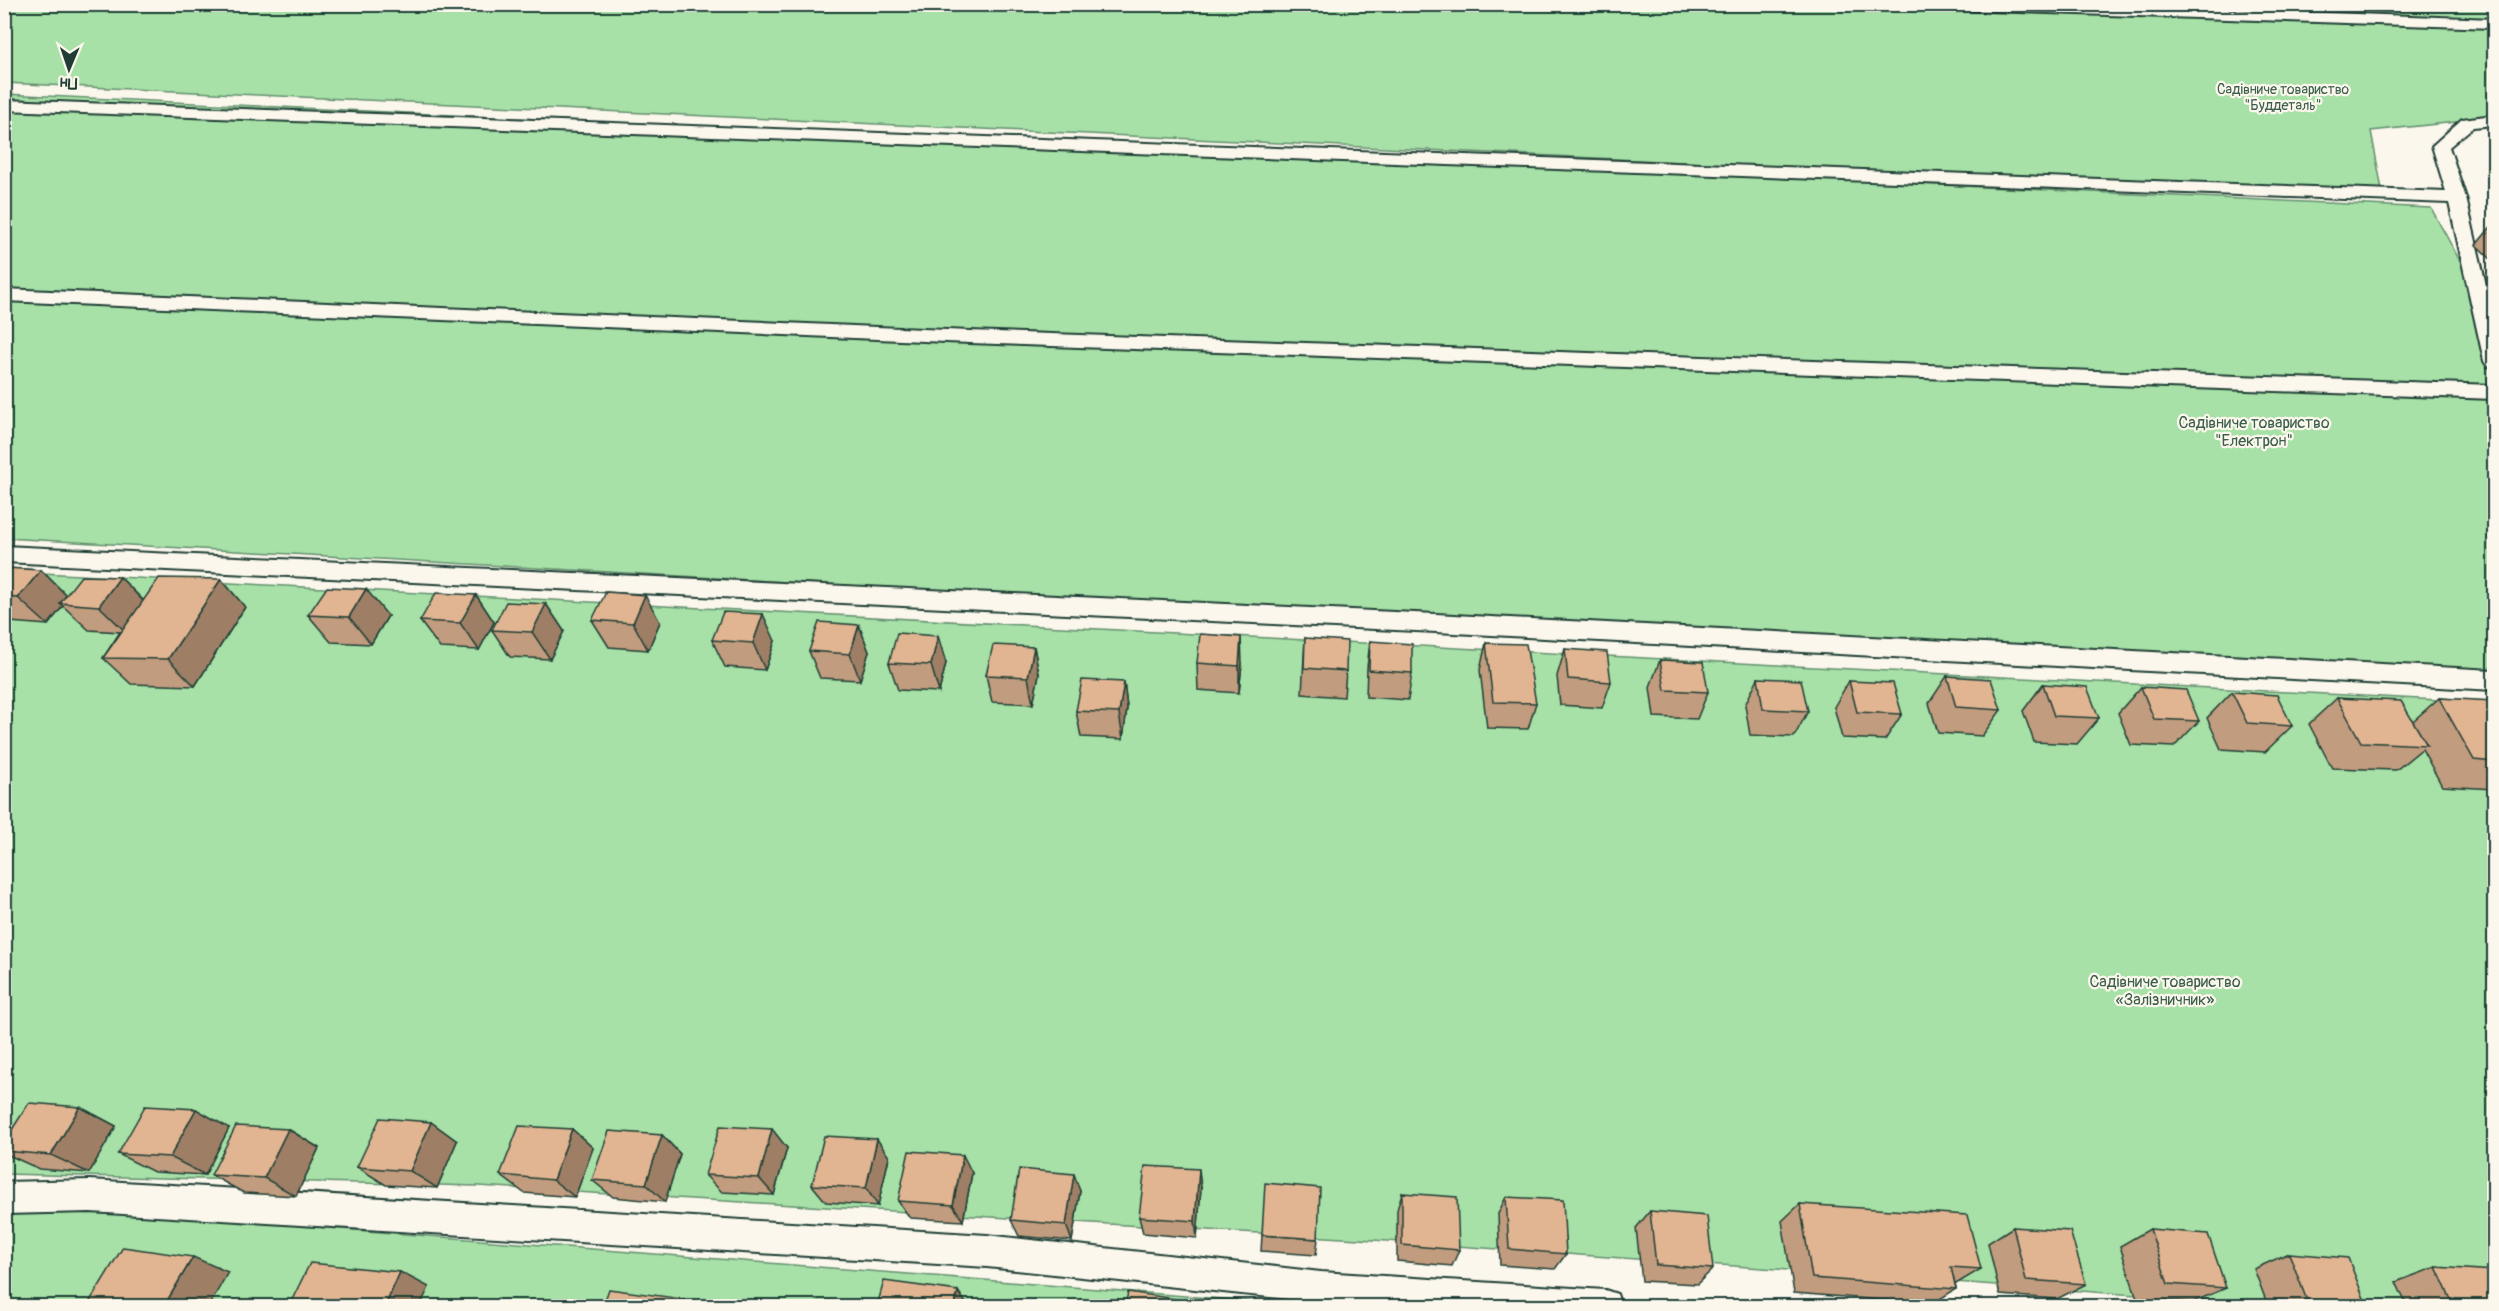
<svg xmlns="http://www.w3.org/2000/svg" width="2499" height="1311" font-family="Pangolin,sans-serif">
<style>
.green{fill:#a7e1a7;stroke:#638f6e;stroke-width:1.5}
.lines{fill:none;stroke-linecap:round;stroke-linejoin:round}
.lane-casing{stroke:#1f3d34;stroke-width:4}
.lane{fill:#fbf7ec;fill-rule:evenodd}
.wall{fill:#c29c7e;stroke:#1f3d34;stroke-width:1.5}
.shaded-wall{fill:#9e7f66;stroke:#1f3d34;stroke-width:1.5}
.building{fill:#e2b592;stroke:#1f3d34;stroke-width:1.5}
.labels{text-anchor:middle;dominant-baseline:central;stroke-width:4.5;stroke-linejoin:round;paint-order:stroke}
.far-park-label{font-size:14px;fill:#3a5e4b;stroke:#fbf7ec}
.park-label{font-size:16px;fill:#3a5e4b;stroke:#fbf7ec}
</style>
<rect width="100%" height="100%" fill="#fbf7ec"/>
<filter id="ink" filterUnits="userSpaceOnUse"><feTurbulence type="fractalNoise" baseFrequency=".0167" numOctaves="2"/><feDisplacementMap in="SourceGraphic" scale="12" xChannelSelector="R" yChannelSelector="G"/><feConvolveMatrix kernelMatrix="1 2 1 2 8 2 1 2 1" color-interpolation-filters="sRGB"/></filter>
<g filter="url(#ink)">
<!-- green -->
<g class="green">
<polygon points="5,4 2494,5 2494,118 2371,131 2383,195 5,83"/>
<polygon points="4,94 2431,208 2494,323 2494,678 5,538"/>
<polygon points="4,571 2494,703 2494,1306 2289,1306 1359,1239 478,1186 5,1174"/>
<polygon points="4,1204 77,1208 1310,1306 5,1306"/>
</g>
<g class="lines">
<!-- lane casing -->
<g class="lane-casing">
<g id="lane">
<polygon points="1924,4 2073,4 2494,19 2494,28 1931,9"/>
<polygon points="4,100 2446,192 2432,146 2462,119 2494,115 2494,125 2473,127 2449,147 2466,198 2494,320 2494,367 2487,366 2484,361 2449,203 4,110"/>
<polygon points="4,289 970,331 2494,385 2494,399 970,343 4,301"/>
<polygon points="4,546 1436,614 2494,670 2494,690 1436,632 4,562"/>
<polygon points="90,1180 987,1235 1321,1272 1605,1290 1617,1294 1621,1306 1355,1306 987,1267 90,1212 4,1214 4,1182"/>
</g>
</g>
<!-- lane -->
<use href="#lane" class="lane"/>
</g>
<!-- wall -->
<g class="wall">
<polygon points="2494,223 2494,262 2476,245"/>
<polygon points="4,568 41,570 66,595 120,577 143,600 221,579 245,607 195,686 131,684 103,658 120,632 89,630 63,606 48,625 10,622 4,617"/>
<polygon points="476,595 494,622 479,650 440,648 420,621"/>
<polygon points="546,604 564,631 550,659 510,657 492,630"/>
<polygon points="308,615 388,616 371,644 331,642"/>
<polygon points="592,620 660,622 648,650 609,647"/>
<polygon points="859,625 869,652 860,680 820,678 809,651"/>
<polygon points="1305,638 1346,671 1344,697 1302,694"/>
<polygon points="712,640 775,641 765,670 725,667"/>
<polygon points="1370,641 1412,673 1408,700 1366,697 1367,668"/>
<polygon points="1486,643 1536,703 1528,729 1487,728 1480,670"/>
<polygon points="1034,647 1039,674 1033,704 992,702 986,675"/>
<polygon points="1565,649 1611,682 1602,708 1560,705 1557,676"/>
<polygon points="1660,660 1708,692 1697,719 1654,717 1650,687"/>
<polygon points="889,663 946,663 939,692 898,690"/>
<polygon points="1197,663 1242,663 1239,693 1198,690"/>
<polygon points="1947,676 2001,710 1982,736 1938,733 1929,703"/>
<polygon points="1758,678 1808,711 1794,737 1750,735 1745,705"/>
<polygon points="1849,681 1902,714 1885,740 1842,738 1834,707"/>
<polygon points="1124,682 1127,708 1123,739 1081,737 1076,711"/>
<polygon points="2043,684 2099,718 2077,744 2034,742 2023,711"/>
<polygon points="2141,687 2199,721 2174,747 2131,745 2118,713"/>
<polygon points="2232,692 2292,726 2265,752 2221,749 2207,718"/>
<polygon points="2337,698 2413,721 2439,698 2494,702 2494,789 2442,786 2422,749 2396,770 2332,768 2309,724"/>
<polygon points="80,1107 116,1126 89,1173 39,1169 4,1153 4,1142"/>
<polygon points="431,1122 457,1141 437,1188 386,1185 357,1167"/>
<polygon points="229,1128 205,1175 154,1172 118,1154"/>
<polygon points="288,1129 319,1148 296,1196 244,1193 211,1175"/>
<polygon points="572,1129 593,1148 575,1197 524,1193 500,1175"/>
<polygon points="662,1135 680,1154 665,1202 613,1197 592,1180"/>
<polygon points="787,1148 774,1195 722,1192 705,1175"/>
<polygon points="889,1157 878,1206 826,1202 812,1185"/>
<polygon points="972,1173 963,1221 910,1218 898,1201"/>
<polygon points="1201,1187 1197,1238 1143,1233 1139,1217"/>
<polygon points="1080,1191 1072,1241 1019,1236 1011,1220"/>
<polygon points="1402,1193 1459,1250 1452,1266 1397,1261 1397,1210"/>
<polygon points="1506,1197 1566,1254 1555,1269 1500,1265 1498,1214"/>
<polygon points="1800,1204 1981,1269 1956,1284 1955,1284 1956,1289 1932,1304 1794,1293 1782,1221"/>
<polygon points="1650,1211 1713,1269 1697,1284 1642,1281 1636,1228"/>
<polygon points="2013,1227 2086,1284 2057,1299 2000,1295 1988,1243"/>
<polygon points="2150,1229 2226,1288 2193,1302 2137,1299 2120,1246"/>
<polygon points="1262,1235 1318,1239 1316,1255 1261,1251"/>
<polygon points="2289,1253 2367,1306 2268,1306 2254,1269"/>
<polygon points="2436,1267 2494,1306 2407,1306 2396,1282"/>
</g>
<!-- shaded-wall -->
<g class="shaded-wall">
<polygon points="41,570 69,598 60,603 63,606 48,625 18,598"/>
<polygon points="120,577 147,605 127,633 99,606"/>
<polygon points="221,579 245,607 195,686 168,659"/>
<polygon points="366,589 388,616 371,644 349,617"/>
<polygon points="476,595 494,622 479,650 460,623"/>
<polygon points="645,595 660,622 648,650 633,623"/>
<polygon points="546,604 564,631 550,659 532,632"/>
<polygon points="763,614 775,641 765,670 753,643"/>
<polygon points="859,625 869,652 860,680 850,654"/>
<polygon points="938,636 946,663 939,692 931,665"/>
<polygon points="1241,637 1242,663 1239,693 1239,666"/>
<polygon points="1034,647 1039,674 1033,704 1028,677"/>
<polygon points="1124,682 1127,708 1123,739 1119,713"/>
<polygon points="80,1107 116,1126 89,1173 51,1155"/>
<polygon points="196,1109 229,1128 205,1175 170,1157"/>
<polygon points="431,1122 457,1141 437,1188 410,1171"/>
<polygon points="288,1129 319,1148 296,1196 264,1178"/>
<polygon points="572,1129 593,1148 575,1197 553,1180"/>
<polygon points="772,1129 787,1148 774,1195 759,1178"/>
<polygon points="662,1135 680,1154 665,1202 646,1184"/>
<polygon points="877,1139 889,1157 878,1206 866,1188"/>
<polygon points="963,1155 972,1173 963,1221 953,1205"/>
<polygon points="1199,1169 1201,1187 1197,1238 1195,1221"/>
<polygon points="1074,1174 1080,1191 1072,1241 1066,1225"/>
<polygon points="193,1257 228,1272 209,1306 164,1306"/>
<polygon points="400,1272 429,1287 420,1306 385,1306"/>
<polygon points="958,1291 968,1306 955,1306"/>
<polygon points="683,1299 692,1306 680,1306"/>
</g>
<!-- building -->
<g class="building">
<polygon points="4,568 41,570 18,598 4,597"/>
<polygon points="81,576 120,577 99,606 60,603"/>
<polygon points="159,578 221,579 168,659 103,658"/>
<polygon points="327,587 366,589 349,617 308,615"/>
<polygon points="606,592 645,595 633,623 592,620"/>
<polygon points="436,593 476,595 460,623 420,621"/>
<polygon points="506,602 546,604 532,632 492,630"/>
<polygon points="723,612 763,614 753,643 712,640"/>
<polygon points="819,622 859,625 850,654 809,651"/>
<polygon points="897,633 938,636 931,665 889,663"/>
<polygon points="1200,634 1241,637 1239,666 1197,663"/>
<polygon points="1305,638 1347,641 1346,671 1304,668"/>
<polygon points="1370,641 1412,644 1412,673 1369,670"/>
<polygon points="1486,643 1526,644 1536,703 1493,702"/>
<polygon points="993,645 1034,647 1028,677 986,675"/>
<polygon points="1565,649 1607,652 1611,682 1568,679"/>
<polygon points="1660,660 1703,662 1708,692 1665,690"/>
<polygon points="1947,676 1991,679 2001,710 1956,707"/>
<polygon points="1758,678 1801,680 1808,711 1763,709"/>
<polygon points="1082,680 1124,682 1119,713 1076,711"/>
<polygon points="1849,681 1893,683 1902,714 1857,712"/>
<polygon points="2043,684 2087,687 2099,718 2054,716"/>
<polygon points="2141,687 2186,690 2199,721 2154,719"/>
<polygon points="2232,692 2277,695 2292,726 2247,723"/>
<polygon points="2337,698 2401,701 2427,745 2361,742"/>
<polygon points="2439,698 2494,701 2494,762 2474,760"/>
<polygon points="29,1103 80,1107 51,1155 4,1151 4,1142"/>
<polygon points="145,1106 196,1109 170,1157 118,1154"/>
<polygon points="380,1118 431,1122 410,1171 357,1167"/>
<polygon points="236,1126 288,1129 264,1178 211,1175"/>
<polygon points="519,1126 572,1129 553,1180 500,1175"/>
<polygon points="720,1126 772,1129 759,1178 705,1175"/>
<polygon points="609,1131 662,1135 646,1184 592,1180"/>
<polygon points="824,1136 877,1139 866,1188 812,1185"/>
<polygon points="909,1151 963,1155 953,1205 898,1201"/>
<polygon points="1145,1166 1199,1169 1195,1221 1139,1217"/>
<polygon points="1019,1169 1074,1174 1066,1225 1011,1220"/>
<polygon points="1265,1183 1320,1188 1318,1239 1262,1235"/>
<polygon points="1402,1193 1457,1197 1459,1250 1402,1245"/>
<polygon points="1506,1197 1563,1200 1566,1254 1509,1249"/>
<polygon points="1800,1204 1967,1215 1981,1269 1951,1267 1956,1289 1812,1278"/>
<polygon points="1650,1211 1707,1216 1713,1269 1656,1265"/>
<polygon points="2013,1227 2070,1231 2086,1284 2026,1280"/>
<polygon points="2150,1229 2208,1234 2226,1288 2168,1284"/>
<polygon points="123,1247 193,1257 164,1306 87,1306"/>
<polygon points="2289,1253 2348,1258 2367,1306 2309,1306"/>
<polygon points="310,1263 400,1272 385,1306 289,1306"/>
<polygon points="2436,1267 2494,1271 2494,1306 2454,1306"/>
<polygon points="884,1281 958,1291 955,1306 877,1306"/>
<polygon points="609,1289 683,1299 680,1306 603,1306"/>
<polygon points="1128,1292 1203,1303 1202,1306 1125,1306"/>
</g>
</g>
<g class="labels">
<!-- far-park labels -->
<g class="far-park-label">
<text x="2283" y="89">Садівниче товариство<tspan x="2283" dy="16">"Буддеталь"</tspan></text>
</g>
<!-- park labels -->
<g class="park-label">
<text x="2254" y="423">Садівниче товариство<tspan x="2254" dy="18">"Електрон"</tspan></text>
<text x="2165" y="982">Садівниче товариство<tspan x="2165" dy="18">«Залізничник»</tspan></text>
</g>
</g>
<!-- margin -->
<rect width="2499" height="1311" fill="none" stroke="#fbf7ec" stroke-width="24"/>
<rect x="12" y="12" width="2475" height="1287" fill="none" stroke="#1f3d34" stroke-width="2" filter="url(#ink)"/>
<!-- north arrow -->
<g transform="translate(69 69) rotate(182)" stroke="#fbf7ec" stroke-width="4.5" paint-order="stroke">
<path d="M0-4.5L10 22L0 15L-10 22Z" fill="#1f3d34"/>
<text y="-9" font-size="16" font-weight="bold" text-anchor="middle" fill="#1f3d34">Пн</text>
</g>
</svg>
